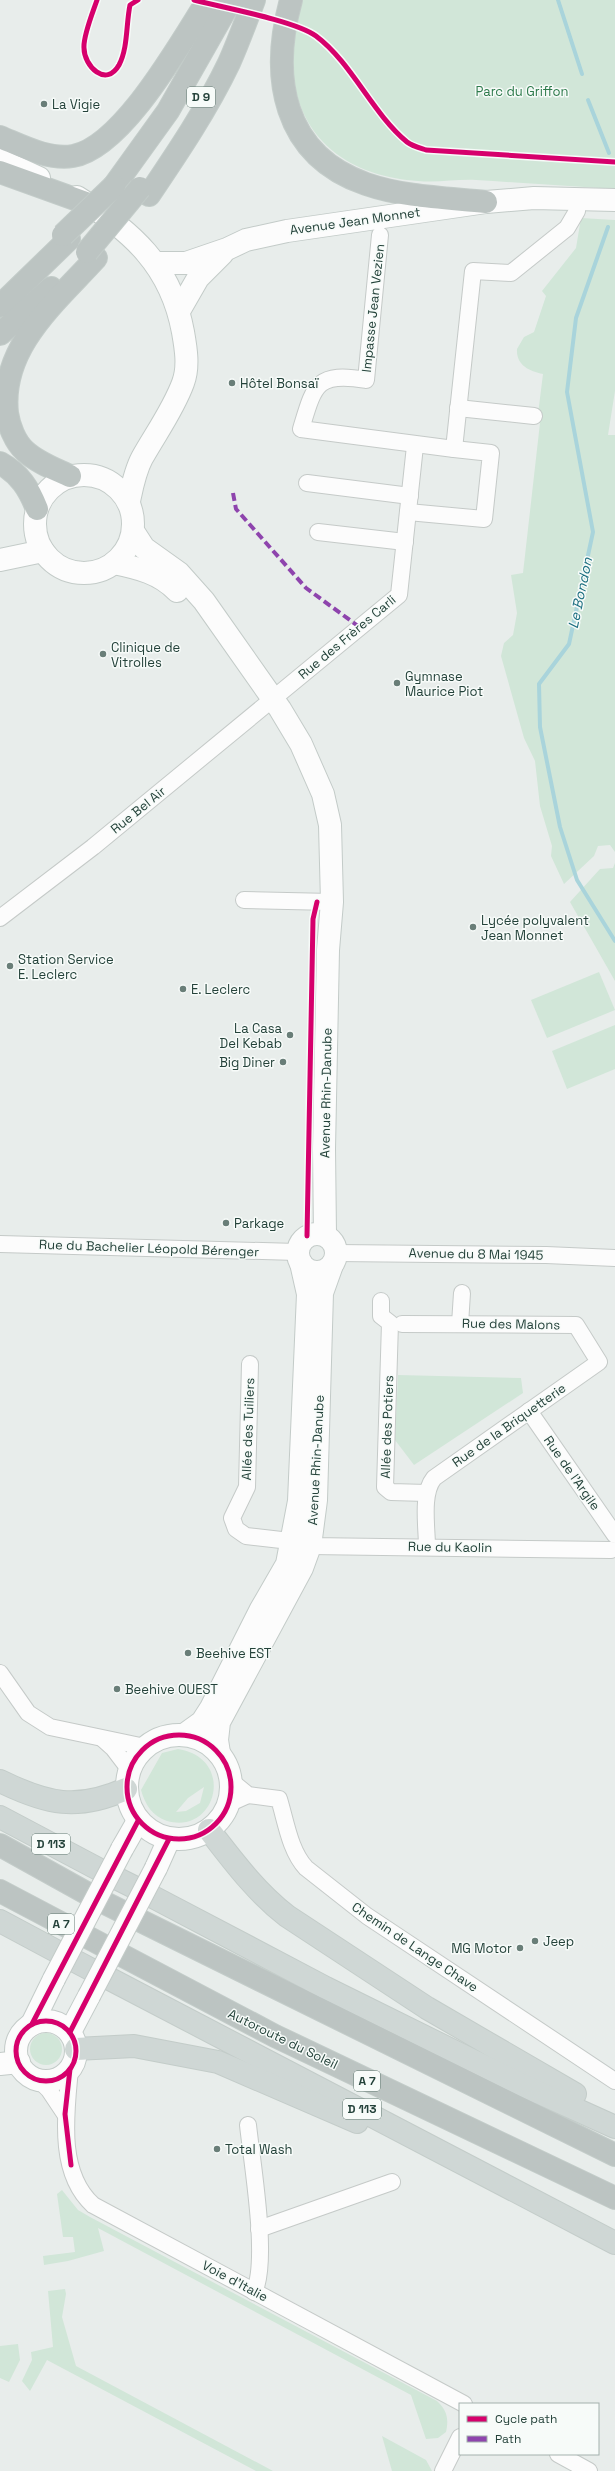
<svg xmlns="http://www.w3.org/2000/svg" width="615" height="2471" font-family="'Space Grotesk',sans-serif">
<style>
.green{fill:#d1e6d8;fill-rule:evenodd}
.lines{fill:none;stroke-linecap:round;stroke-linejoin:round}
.stream{stroke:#a9d4db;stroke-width:4}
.street-casing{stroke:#c5cac8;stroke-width:18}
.secondary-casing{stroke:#c3cbc8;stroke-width:24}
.primary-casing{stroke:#c3ccc9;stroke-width:24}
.highway-casing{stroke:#c3ccc9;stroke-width:24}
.street{stroke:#fcfcfc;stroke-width:16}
.secondary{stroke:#fcfcfc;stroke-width:22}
.primary{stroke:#cfd7d5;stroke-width:22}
.highway{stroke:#bcc4c2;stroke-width:22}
.secondary-bridge-casing{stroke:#c3cbc8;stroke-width:24;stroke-linecap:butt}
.highway-bridge-casing{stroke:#c3ccc9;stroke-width:24;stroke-linecap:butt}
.secondary-bridge{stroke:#fcfcfc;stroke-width:22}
.highway-bridge{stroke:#bcc4c2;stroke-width:22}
.quiet{stroke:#8e44ad;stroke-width:4;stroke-dasharray:8 4;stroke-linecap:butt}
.cycleway-casing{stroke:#f7fbf9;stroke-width:8}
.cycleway{stroke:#d6006c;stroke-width:5}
.poi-dot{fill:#697e78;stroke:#f7fbf9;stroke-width:1.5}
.labels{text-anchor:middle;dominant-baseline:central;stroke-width:3;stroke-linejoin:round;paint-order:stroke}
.shield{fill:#f7fbf9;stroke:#637a73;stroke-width:1}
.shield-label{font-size:12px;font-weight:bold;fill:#24423a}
.park-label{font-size:13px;fill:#2d7a4b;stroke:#f7fbf9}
.poi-label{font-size:13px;fill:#24423a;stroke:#f7fbf9;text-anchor:start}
.street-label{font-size:13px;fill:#24423a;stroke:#f7fbf9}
.water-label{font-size:14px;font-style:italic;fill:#1c6f80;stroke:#f7fbf9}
</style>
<rect width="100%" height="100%" fill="#e8edeb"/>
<!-- green -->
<g class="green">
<path d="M302,0h313v189c-46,-3 -93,-6 -139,-9 -19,-1 -39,3 -58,1 -60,-4 -111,-33 -123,-95 -6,-30 -5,-57 7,-86z"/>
<path d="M581,218l34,2v171l-7,44h7v417l-5,-7 -12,1 -4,10 -30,28 -13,-28 1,-10 -12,-40 -5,-45 -11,-23 -23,-82 3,-13 9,-8 4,-22 -6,-38 12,-2 17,-150 -3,-1 6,-48c-14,-3 -27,-9 -26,-25l7,-12 10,-5 12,-36 -4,-5 34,-43z"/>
<polygon points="615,863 615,981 570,902 600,869 613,868"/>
<polygon points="599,972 615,1010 547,1038 531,1000"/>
<polygon points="615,1025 615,1069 567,1089 552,1051"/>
<polygon points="398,1375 521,1378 523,1393 414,1465 395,1440"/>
<path d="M178,1749c58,9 39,86 -11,72 -15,-5 -22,-17 -26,-31l21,-37zM204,1787l-4,16 -14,8 -10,1 12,-14z"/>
<circle cx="46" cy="2049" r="16"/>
<path d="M62,2190l16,20 12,7 347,184c10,9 12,18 9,31l-8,6 -12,1 -15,-44 -313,-167 6,23 -36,10 -24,4 -1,-9 32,-4 -2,-15h-10l-6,-43z"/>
<polygon points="65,2289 66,2294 62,2317 76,2366 273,2471 256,2471 47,2360 30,2391 22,2381 32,2360 31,2352 53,2347 48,2291"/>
<polygon points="18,2344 20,2360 9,2382 0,2378 0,2346"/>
<polygon points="382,2436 426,2460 432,2471 392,2471"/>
</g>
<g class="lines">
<!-- stream -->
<g class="stream">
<polyline points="558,0 582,74"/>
<polyline points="588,100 609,153"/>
<polyline points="608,227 576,318 567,392 593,532 569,644 539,684 540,727 560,827 577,880 615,941"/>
</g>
<!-- street casing -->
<g class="street-casing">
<g id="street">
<path d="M380,235l-14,145c-50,-9 -52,6 -65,49l153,20 19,-178 38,2 56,-45 10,-17"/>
<polyline points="458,408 534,416"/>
<polyline points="307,483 410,496"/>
<polyline points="408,512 484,519 491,453 454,449"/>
<polyline points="318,532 405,542"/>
<polyline points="244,900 332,902"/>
<polyline points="0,918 93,847 399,595 415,446"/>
<polyline points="0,1244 297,1252"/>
<polyline points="336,1253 546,1255 615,1258"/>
<polyline points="381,1301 381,1316 390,1323 385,1487 391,1492 427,1493"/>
<path d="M402,1324l174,1 23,37 -165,116c-13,16 -7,49 -7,69"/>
<polyline points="460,1324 462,1293"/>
<polyline points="250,1364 247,1487 232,1518 236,1529 246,1536 290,1541 310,1546 611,1550"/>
<polyline points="529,1411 615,1535"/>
<polyline points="0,1673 28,1713 50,1727 145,1747"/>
<polyline points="103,1739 113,1748 129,1769"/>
<path d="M231,1781l17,14 31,4c7,23 11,52 27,69l61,48 248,165"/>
<polyline points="228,1804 248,1795"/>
<path d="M70,2069c-4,44 -13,103 23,136l371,199"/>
<polyline points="39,2080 49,2090 65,2114"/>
<path d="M248,2125c4,38 21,136 6,167"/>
<polyline points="259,2229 392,2182"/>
<polyline points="558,2454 589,2471"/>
<polyline points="443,2471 460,2437"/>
</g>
</g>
<!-- secondary casing -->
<g class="secondary-casing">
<g id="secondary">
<polyline points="0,160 39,178"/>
<path d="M77,197c55,34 94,69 106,135 3,17 6,35 0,51 -10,27 -27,50 -41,75 -7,13 -10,29 -13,43"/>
<polyline points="156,263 186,263 227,249 246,240 287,231 486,202 534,198 615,200"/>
<polyline points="179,311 198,278 222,254"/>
<circle cx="84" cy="524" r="49"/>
<polyline points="133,531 144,548 179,573 204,601 280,709 301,744 323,794 330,825 332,902 328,950 324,1149 325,1235"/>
<polyline points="0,560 43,551"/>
<path d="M114,563c24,5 46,10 63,28"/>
<circle cx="317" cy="1253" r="19"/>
<circle cx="179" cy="1787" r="52"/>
<polyline points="184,1735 202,1722 211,1708 261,1609 287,1564 299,1501 308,1294 301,1263"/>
<polyline points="219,1753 217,1740 219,1722 302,1568 310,1546 316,1500 322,1293 332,1265"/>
<polyline points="122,1849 138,1821"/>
<polyline points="156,1868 169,1839"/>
<circle cx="46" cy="2051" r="30"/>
<polyline points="32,2024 54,1979"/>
<polyline points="70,2032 89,1996"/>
<polyline points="0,2064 19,2062"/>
</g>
</g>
<!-- primary casing -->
<g class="primary-casing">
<g id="primary">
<path d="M0,1781c47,23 77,30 126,8"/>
<polyline points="0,1817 102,1871"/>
<path d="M209,1830c24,31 47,62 78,86l140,92 148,86"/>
<polyline points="118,1879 136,1888"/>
<polyline points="153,1897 326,1988 522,2085 615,2127"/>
<polyline points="0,1921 58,1952"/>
<polyline points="73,1960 92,1970"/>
<polyline points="108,1978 615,2243"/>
<polyline points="76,2049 134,2046 218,2062 357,2122"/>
</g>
</g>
<!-- highway casing -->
<g class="highway-casing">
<g id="highway">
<path d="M291,0c-21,76 -9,155 75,184 37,13 81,14 120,18"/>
<path d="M0,137c22,9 48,23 73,19 50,-9 108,-114 135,-156"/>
<polyline points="0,172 86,203"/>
<polyline points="114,186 168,111 231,0"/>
<path d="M149,195c29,-43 58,-86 80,-132 9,-20 17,-42 25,-63"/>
<polyline points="0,306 69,239"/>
<polyline points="0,334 51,288"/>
<path d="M0,463c20,11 29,26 37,46"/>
<path d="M70,476c-15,-7 -32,-13 -45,-25 -10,-9 -16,-25 -18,-38 -7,-66 49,-111 89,-155"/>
<polyline points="0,1845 90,1895"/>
<polyline points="0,1891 275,2036 615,2198"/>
<polyline points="105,1903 123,1912"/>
<polyline points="141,1921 615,2155"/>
</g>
</g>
<!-- street -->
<use href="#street" class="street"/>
<!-- secondary -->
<use href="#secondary" class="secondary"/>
<!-- primary -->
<use href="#primary" class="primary"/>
<!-- highway -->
<use href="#highway" class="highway"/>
<!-- secondary-bridge casing -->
<g class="secondary-bridge-casing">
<g id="secondary-bridge">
<polyline points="54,1979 122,1849"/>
<polyline points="89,1996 156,1868"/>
</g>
</g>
<!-- highway-bridge casing -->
<g class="highway-bridge-casing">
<g id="highway-bridge">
<polyline points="63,235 114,186"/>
<polyline points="87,252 140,188"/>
</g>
</g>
<!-- secondary-bridge -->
<use href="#secondary-bridge" class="secondary-bridge"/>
<!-- highway-bridge -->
<use href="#highway-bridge" class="highway-bridge"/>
<!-- quiet -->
<polyline class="quiet" points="233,493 236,509 306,588 358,626"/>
<!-- cycleway casing -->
<g class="cycleway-casing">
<g id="cycleway">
<path d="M97,0c-4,12 -14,36 -13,48 0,18 22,40 35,17 9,-17 7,-41 11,-60l8,-5"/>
<path d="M194,0c27,7 102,21 122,36 36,27 56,77 91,106 5,4 13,6 19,8l189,12"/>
<polyline points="307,1236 313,919 317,902"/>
<circle cx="179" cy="1787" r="52"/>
<circle cx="46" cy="2051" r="30"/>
<polyline points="32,2024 138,1821"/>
<polyline points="70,2032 169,1839"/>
<polyline points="70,2069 65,2114 71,2165"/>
</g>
</g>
<!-- cycleway -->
<use href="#cycleway" class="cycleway"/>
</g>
<!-- markers -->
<g class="poi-dot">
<circle cx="44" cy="104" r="4"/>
<circle cx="232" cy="383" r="4"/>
<circle cx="103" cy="654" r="4"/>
<circle cx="397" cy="683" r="4"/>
<circle cx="473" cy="927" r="4"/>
<circle cx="10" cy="966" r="4"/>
<circle cx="183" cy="989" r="4"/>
<circle cx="290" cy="1035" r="4"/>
<circle cx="283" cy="1062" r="4"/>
<circle cx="226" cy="1223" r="4"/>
<circle cx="188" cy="1653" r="4"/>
<circle cx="117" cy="1689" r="4"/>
<circle cx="535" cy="1941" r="4"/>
<circle cx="520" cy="1948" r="4"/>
<circle cx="217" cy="2149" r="4"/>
</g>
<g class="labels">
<!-- shield labels -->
<g class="shield">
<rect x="187" y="87" width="28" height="20" rx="3"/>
<rect x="32" y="1834" width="38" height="20" rx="3"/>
<rect x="48" y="1914" width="26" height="20" rx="3"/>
<rect x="354" y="2071" width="26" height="20" rx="3"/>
<rect x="343" y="2099" width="38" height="20" rx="3"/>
</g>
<g class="shield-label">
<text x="201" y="97">D 9</text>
<text x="51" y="1844">D 113</text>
<text x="61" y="1924">A 7</text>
<text x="367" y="2081">A 7</text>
<text x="362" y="2109">D 113</text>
</g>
<!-- park labels -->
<g class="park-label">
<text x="522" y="91">Parc du Griffon</text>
</g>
<!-- poi labels -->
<g class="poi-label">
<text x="52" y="104">La Vigie</text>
<text x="240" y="383">Hôtel Bonsaï</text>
<text x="111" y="647">Clinique de<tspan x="111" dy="15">Vitrolles</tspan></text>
<text x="405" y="676">Gymnase<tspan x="405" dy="15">Maurice Piot</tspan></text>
<text x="481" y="920">Lycée polyvalent<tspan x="481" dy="15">Jean Monnet</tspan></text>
<text x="18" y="959">Station Service<tspan x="18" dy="15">E. Leclerc</tspan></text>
<text x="191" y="989">E. Leclerc</text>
<text x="282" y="1028" text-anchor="end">La Casa<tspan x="282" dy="15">Del Kebab</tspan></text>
<text x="275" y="1062" text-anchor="end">Big Diner</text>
<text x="234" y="1223">Parkage</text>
<text x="196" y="1653">Beehive EST</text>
<text x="125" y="1689">Beehive OUEST</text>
<text x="543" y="1941">Jeep</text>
<text x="512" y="1948" text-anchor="end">MG Motor</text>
<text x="225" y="2149">Total Wash</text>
</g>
<!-- street labels -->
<g class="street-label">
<text transform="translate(355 221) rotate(-8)">Avenue Jean Monnet</text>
<text transform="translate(373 308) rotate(-84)">Impasse Jean Vezien</text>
<text transform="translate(347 637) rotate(-40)">Rue des Frères Carli</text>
<text transform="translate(138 810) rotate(-39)">Rue Bel Air</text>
<text transform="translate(326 1093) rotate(-89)">Avenue Rhin-Danube</text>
<text transform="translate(149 1248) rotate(2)">Rue du Bachelier Léopold Bérenger</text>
<text transform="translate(476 1254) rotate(1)">Avenue du 8 Mai 1945</text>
<text transform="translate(511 1324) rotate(1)">Rue des Malons</text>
<text transform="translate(509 1425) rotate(-35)">Rue de la Briquetterie</text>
<text transform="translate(387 1427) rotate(-88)">Allée des Potiers</text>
<text transform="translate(248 1429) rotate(-88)">Allée des Tuiliers</text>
<text transform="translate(316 1460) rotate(-87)">Avenue Rhin-Danube</text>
<text transform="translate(572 1473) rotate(55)">Rue de l'Argile</text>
<text transform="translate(450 1547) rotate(1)">Rue du Kaolin</text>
<text transform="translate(415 1947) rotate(34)">Chemin de Lange Chave</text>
<text transform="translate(283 2039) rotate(26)">Autoroute du Soleil</text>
<text transform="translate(235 2281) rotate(28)">Voie d'Italie</text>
</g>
<!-- water labels -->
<g class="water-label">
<text transform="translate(580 593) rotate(-78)">Le Bondon</text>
</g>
</g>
<!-- legend -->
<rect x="459" y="2403" width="140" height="52" fill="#f7fbf9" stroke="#a3b1ad"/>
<rect x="467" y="2416" width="20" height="6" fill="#d6006c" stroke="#a3b1ad"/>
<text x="495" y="2423" font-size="12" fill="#24423a">Cycle path</text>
<rect x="467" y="2436" width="20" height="6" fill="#8e44ad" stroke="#a3b1ad"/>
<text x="495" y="2443" font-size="12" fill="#24423a">Path</text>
</svg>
